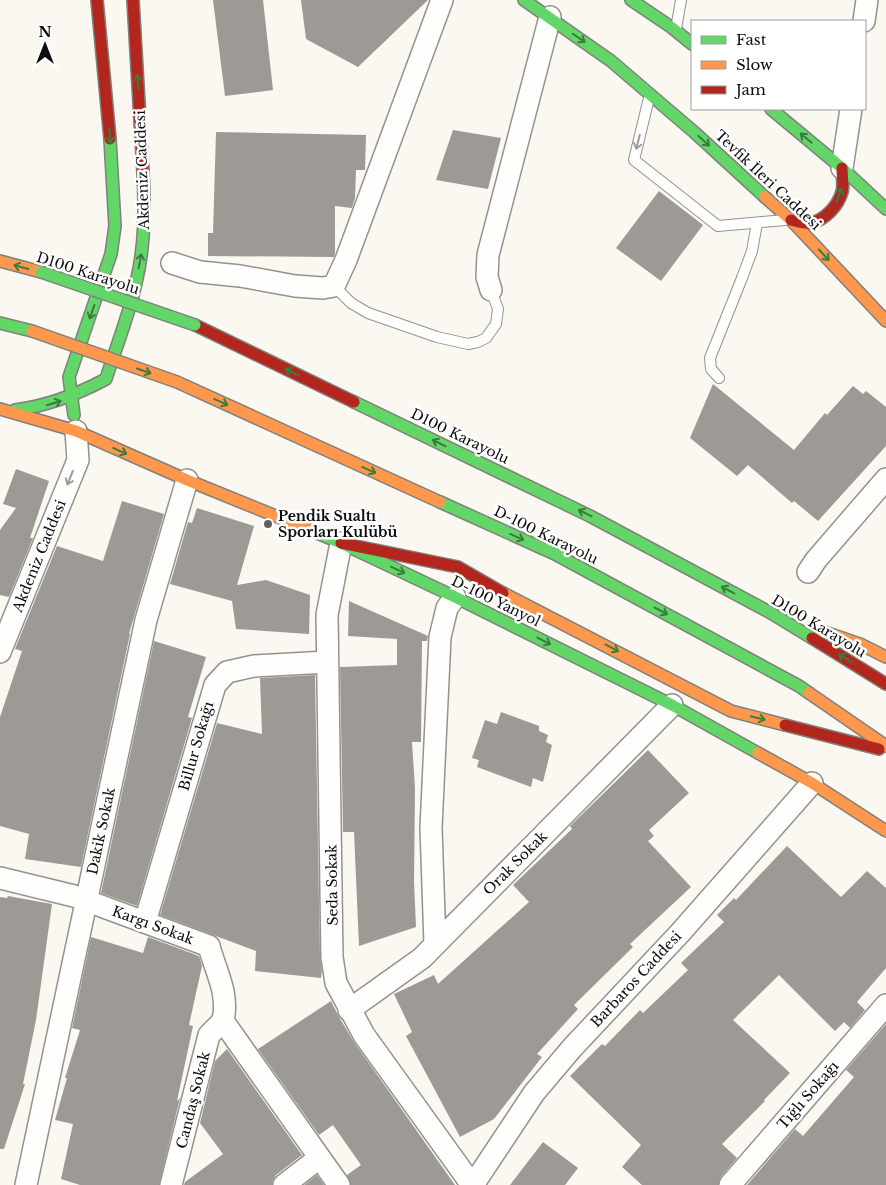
<svg xmlns="http://www.w3.org/2000/svg" width="886" height="1185" font-family="'Libre Baskerville',serif">
<style>
.building{fill:#9d9a96}
.lines{fill:none;stroke-linecap:round;stroke-linejoin:round}
.lane-casing{stroke:#93928f;stroke-width:12}
.street-casing{stroke:#93928f;stroke-width:24}
.fast-casing{stroke:#80807c;stroke-width:14}
.slow-casing{stroke:#80807c;stroke-width:14}
.jam-casing{stroke:#80807c;stroke-width:14}
.lane{stroke:#fefefd;stroke-width:10}
.street{stroke:#fefefd;stroke-width:21}
.fast{stroke:#63d668;stroke-width:11}
.slow{stroke:#ff974d;stroke-width:11}
.jam{stroke:#b3261e;stroke-width:11}
.fast-bridge-casing{stroke:#80807c;stroke-width:14;stroke-linecap:butt}
.slow-bridge-casing{stroke:#80807c;stroke-width:14;stroke-linecap:butt}
.fast-bridge{stroke:#63d668;stroke-width:11}
.slow-bridge{stroke:#ff974d;stroke-width:11}
.oneway{stroke:#3c7b3f}
.oneway2{stroke:#9d9d9d}
.poi-dot{fill:#5f5f5c;stroke:#fff;stroke-width:2}
.labels{text-anchor:middle;dominant-baseline:central;stroke-width:5;stroke-linejoin:round;paint-order:stroke}
.street-label{font-size:14px;fill:#0c0c0c;stroke:#fff}
.poi-label{font-size:14px;font-weight:bold;fill:#0c0c0c;stroke:#fff;text-anchor:start}
</style>
<rect width="100%" height="100%" fill="#faf8f0"/>
<!-- building -->
<g class="building">
<polygon points="213,0 263,0 273,90 225,96"/>
<polygon points="301,0 428,0 358,67 306,39"/>
<polygon points="453,130 501,138 488,189 436,180"/>
<polygon points="216,132 366,135 365,170 356,170 355,198 352,208 335,206 335,254 334,257 208,256 208,233 213,233"/>
<polygon points="659,191 703,225 661,281 616,248"/>
<polygon points="713,384 794,450 825,413 827,415 853,386 863,394 866,391 886,407 886,446 818,521 794,501 792,503 748,465 737,476 690,438"/>
<polygon points="16,469 49,481 30,538 33,538 9,597 0,595 0,530 16,508 3,504"/>
<polygon points="122,501 164,514 129,634 130,634 81,867 25,859 29,834 0,826 0,717 22,651 15,649 57,546 103,561"/>
<polygon points="197,508 254,526 237,585 266,580 310,595 309,634 236,629 232,601 170,584 188,522 192,523"/>
<polygon points="349,601 428,636 427,641 422,641 421,742 412,742 415,788 414,882 416,927 359,946 354,832 343,832 340,667 397,665 397,639 348,636"/>
<polygon points="154,641 206,657 188,717 192,718 137,906 101,893"/>
<polygon points="315,675 320,957 322,971 321,978 255,971 256,951 160,915 217,723 262,734 260,678"/>
<polygon points="501,712 539,726 539,731 548,735 546,742 552,745 543,782 533,778 531,787 477,767 479,760 472,758 485,720 497,724"/>
<polygon points="648,750 689,793 649,830 654,836 648,841 691,887 630,944 633,947 574,1005 578,1009 537,1054 542,1057 494,1119 460,1137 406,1036 412,1032 394,994 434,975 438,984 529,902 513,885 572,829 570,826"/>
<polygon points="787,846 841,897 867,871 886,888 886,968 857,1002 865,1010 850,1028 844,1022 835,1031 779,975 733,1020 790,1073 764,1100 765,1101 722,1144 737,1158 721,1177 718,1185 642,1185 622,1167 641,1145 570,1076 602,1044 605,1046 640,1010 643,1013 688,970 681,963 724,922 717,915 734,898 736,900"/>
<polygon points="8,896 52,904 36,1020 23,1084 25,1084 4,1149 0,1149 0,897 7,898"/>
<polygon points="91,937 143,953 148,937 199,956 202,966 189,1025 193,1026 177,1101 180,1098 159,1185 80,1185 61,1179 73,1124 55,1120 67,1078 65,1078 80,1030 72,1028"/>
<polygon points="331,1001 339,1017 354,1042 455,1185 351,1185 347,1175 361,1165 333,1125 319,1135 258,1049"/>
<polygon points="886,1024 886,1185 747,1185 795,1129 803,1136 854,1077 846,1070"/>
<polygon points="227,1049 302,1155 276,1175 273,1180 272,1185 184,1185 185,1182 223,1154 200,1123 215,1061"/>
<polygon points="543,1142 578,1168 565,1185 510,1185"/>
<polygon points="317,1175 324,1185 304,1185"/>
</g>
<g class="lines">
<!-- lane casing -->
<g class="lane-casing">
<g id="lane">
<polyline points="676,29 681,0"/>
<polyline points="649,98 634,160 718,226 785,220"/>
<polyline points="334,286 351,303 368,313 437,337 468,344 478,342 486,338 496,324 498,309 491,290"/>
<polyline points="719,378 711,369 710,358 742,278 752,251 757,223"/>
</g>
</g>
<!-- street casing -->
<g class="street-casing">
<g id="street">
<polyline points="864,21 867,0"/>
<polyline points="842,168 851,109"/>
<polyline points="172,263 200,272 240,276 295,286 323,288 334,286 346,260 442,0"/>
<polyline points="491,290 487,277 488,255 550,17"/>
<polyline points="341,543 327,615 332,957 336,983 364,1035 472,1185"/>
<polyline points="808,572 816,560 886,479"/>
<polyline points="0,652 78,460 76,431"/>
<path d="M0,878l74,18 135,50c7,27 20,46 14,75l116,164"/>
<polyline points="145,922 215,685 227,672 254,666 327,662"/>
<polyline points="435,944 431,828 440,637 447,608 455,597"/>
<polyline points="349,1010 422,958 672,705"/>
<polyline points="26,1185 146,620 187,480"/>
<polyline points="171,1185 209,1035 223,1021"/>
<polyline points="284,1185 319,1158"/>
<polyline points="473,1185 534,1093 572,1048 680,933 812,783"/>
<polyline points="730,1185 886,1005"/>
</g>
</g>
<!-- fast casing -->
<g class="fast-casing">
<g id="fast">
<polyline points="524,0 611,61 694,132 765,197"/>
<polyline points="631,0 671,27 692,44"/>
<polyline points="771,109 842,168 886,209"/>
<polyline points="0,323 32,331"/>
<polyline points="354,402 590,516 771,613 812,638"/>
<path d="M15,410c33,-4 61,-15 91,-31 10,-32 23,-64 30,-96 9,-37 9,-74 7,-111"/>
<polyline points="74,415 69,377 111,254 115,226 110,139"/>
<polyline points="440,502 555,554 799,686 809,693"/>
<polyline points="310,530 341,543 455,597 672,705 758,753"/>
</g>
</g>
<!-- slow casing -->
<g class="slow-casing">
<g id="slow">
<polyline points="765,197 791,220 886,321"/>
<polyline points="0,261 41,272"/>
<polyline points="177,382 440,502"/>
<polyline points="0,409 76,431 187,480 310,530"/>
<polyline points="503,593 731,711 785,725"/>
<polyline points="822,631 860,644 886,657"/>
<polyline points="809,693 886,746"/>
<polyline points="758,753 812,783 886,831"/>
</g>
</g>
<!-- jam casing -->
<g class="jam-casing">
<g id="jam">
<polyline points="97,0 110,139"/>
<polyline points="133,0 143,172"/>
<path d="M791,220c7,2 13,4 20,3 14,-3 27,-17 31,-31 2,-7 0,-16 0,-24"/>
<polyline points="195,325 354,402"/>
<polyline points="341,543 458,567 503,593"/>
<polyline points="812,638 886,684"/>
<polyline points="785,725 879,749"/>
</g>
</g>
<!-- lane -->
<use href="#lane" class="lane"/>
<!-- street -->
<use href="#street" class="street"/>
<!-- fast -->
<use href="#fast" class="fast"/>
<!-- slow -->
<use href="#slow" class="slow"/>
<!-- jam -->
<use href="#jam" class="jam"/>
<!-- fast-bridge casing -->
<g class="fast-bridge-casing">
<polyline id="fast-bridge" points="41,272 195,325"/>
</g>
<!-- slow-bridge casing -->
<g class="slow-bridge-casing">
<polyline id="slow-bridge" points="32,331 177,382"/>
</g>
<!-- fast-bridge -->
<use href="#fast-bridge" class="fast-bridge"/>
<!-- slow-bridge -->
<use href="#slow-bridge" class="slow-bridge"/>
</g>
<!-- one-way arrows -->
<defs><path id="oneway-shaft" d="M-6 0H5M1.5-3L5.5 0L1.5 3" fill="none" stroke-width="1.6" stroke-linecap="round" stroke-linejoin="round" transform="scale(1.25)"/></defs>
<g class="oneway">
<use href="#oneway-shaft" transform="translate(579 38) rotate(35)"/>
<use href="#oneway-shaft" transform="translate(138 82) rotate(-94)"/>
<use href="#oneway-shaft" transform="translate(110 136) rotate(85)"/>
<use href="#oneway-shaft" transform="translate(806 138) rotate(-140)"/>
<use href="#oneway-shaft" transform="translate(704 141) rotate(42)"/>
<use href="#oneway-shaft" transform="translate(839 195) rotate(-70)"/>
<use href="#oneway-shaft" transform="translate(824 255) rotate(47)"/>
<use href="#oneway-shaft" transform="translate(140 261) rotate(-79)"/>
<use href="#oneway-shaft" transform="translate(21 267) rotate(-165)"/>
<use href="#oneway-shaft" transform="translate(92 312) rotate(109)"/>
<use href="#oneway-shaft" transform="translate(144 371) rotate(19)"/>
<use href="#oneway-shaft" transform="translate(292 372) rotate(-154)"/>
<use href="#oneway-shaft" transform="translate(221 402) rotate(24)"/>
<use href="#oneway-shaft" transform="translate(54 403) rotate(-17)"/>
<use href="#oneway-shaft" transform="translate(439 443) rotate(-154)"/>
<use href="#oneway-shaft" transform="translate(120 451) rotate(24)"/>
<use href="#oneway-shaft" transform="translate(369 470) rotate(24)"/>
<use href="#oneway-shaft" transform="translate(585 513) rotate(-154)"/>
<use href="#oneway-shaft" transform="translate(517 537) rotate(24)"/>
<use href="#oneway-shaft" transform="translate(398 570) rotate(25)"/>
<use href="#oneway-shaft" transform="translate(728 590) rotate(-152)"/>
<use href="#oneway-shaft" transform="translate(661 611) rotate(28)"/>
<use href="#oneway-shaft" transform="translate(544 641) rotate(27)"/>
<use href="#oneway-shaft" transform="translate(612 648) rotate(28)"/>
<use href="#oneway-shaft" transform="translate(845 658) rotate(-149)"/>
<use href="#oneway-shaft" transform="translate(758 718) rotate(14)"/>
</g>
<g class="oneway2">
<use href="#oneway-shaft" transform="translate(638 142) rotate(104)"/>
<use href="#oneway-shaft" transform="translate(70 478) rotate(112)"/>
</g>
<!-- markers -->
<circle class="poi-dot" cx="268" cy="524" r="5"/>
<g class="labels">
<!-- street labels -->
<g class="street-label">
<text transform="translate(142 170) rotate(-92)">Akdeniz Caddesi</text>
<text transform="translate(768 180) rotate(43)">Tevfik İleri Caddesi</text>
<text transform="translate(88 273) rotate(18)">D100 Karayolu</text>
<text transform="translate(460 436) rotate(26)">D100 Karayolu</text>
<text transform="translate(546 535) rotate(26)">D-100 Karayolu</text>
<text transform="translate(39 556) rotate(-68)">Akdeniz Caddesi</text>
<text transform="translate(496 601) rotate(26)">D-100 Yanyol</text>
<text transform="translate(819 626) rotate(31)">D100 Karayolu</text>
<text transform="translate(196 746) rotate(-74)">Billur Sokağı</text>
<text transform="translate(101 831) rotate(-78)">Dakik Sokak</text>
<text transform="translate(515 863) rotate(-45)">Orak Sokak</text>
<text transform="translate(332 885) rotate(-91)">Seda Sokak</text>
<text transform="translate(153 925) rotate(20)">Kargı Sokak</text>
<text transform="translate(636 979) rotate(-47)">Barbaros Caddesi</text>
<text transform="translate(808 1095) rotate(-49)">Tığlı Sokağı</text>
<text transform="translate(193 1100) rotate(-76)">Candaş Sokak</text>
</g>
<!-- poi labels -->
<g class="poi-label">
<text x="278" y="516">Pendik Sualtı<tspan x="278" dy="16">Sporları Kulübü</tspan></text>
</g>
</g>
<!-- legend -->
<rect x="691" y="20" width="175" height="90" fill="#ffffff" stroke="#9e9e9e"/>
<rect x="701" y="36" width="25" height="8" fill="#63d668" stroke="#9e9e9e"/>
<text x="736" y="45" font-size="15" fill="#0c0c0c">Fast</text>
<rect x="701" y="61" width="25" height="8" fill="#ff974d" stroke="#9e9e9e"/>
<text x="736" y="70" font-size="15" fill="#0c0c0c">Slow</text>
<rect x="701" y="86" width="25" height="8" fill="#b3261e" stroke="#9e9e9e"/>
<text x="736" y="95" font-size="15" fill="#0c0c0c">Jam</text>
<!-- north arrow -->
<g transform="translate(45 45)" stroke="#ffffff" stroke-width="4" paint-order="stroke">
<path d="M0-4L9 19L0 12L-9 19Z" fill="#0c0c0c"/>
<text y="-8" font-size="14" font-weight="bold" text-anchor="middle" fill="#0c0c0c">N</text>
</g>
</svg>
